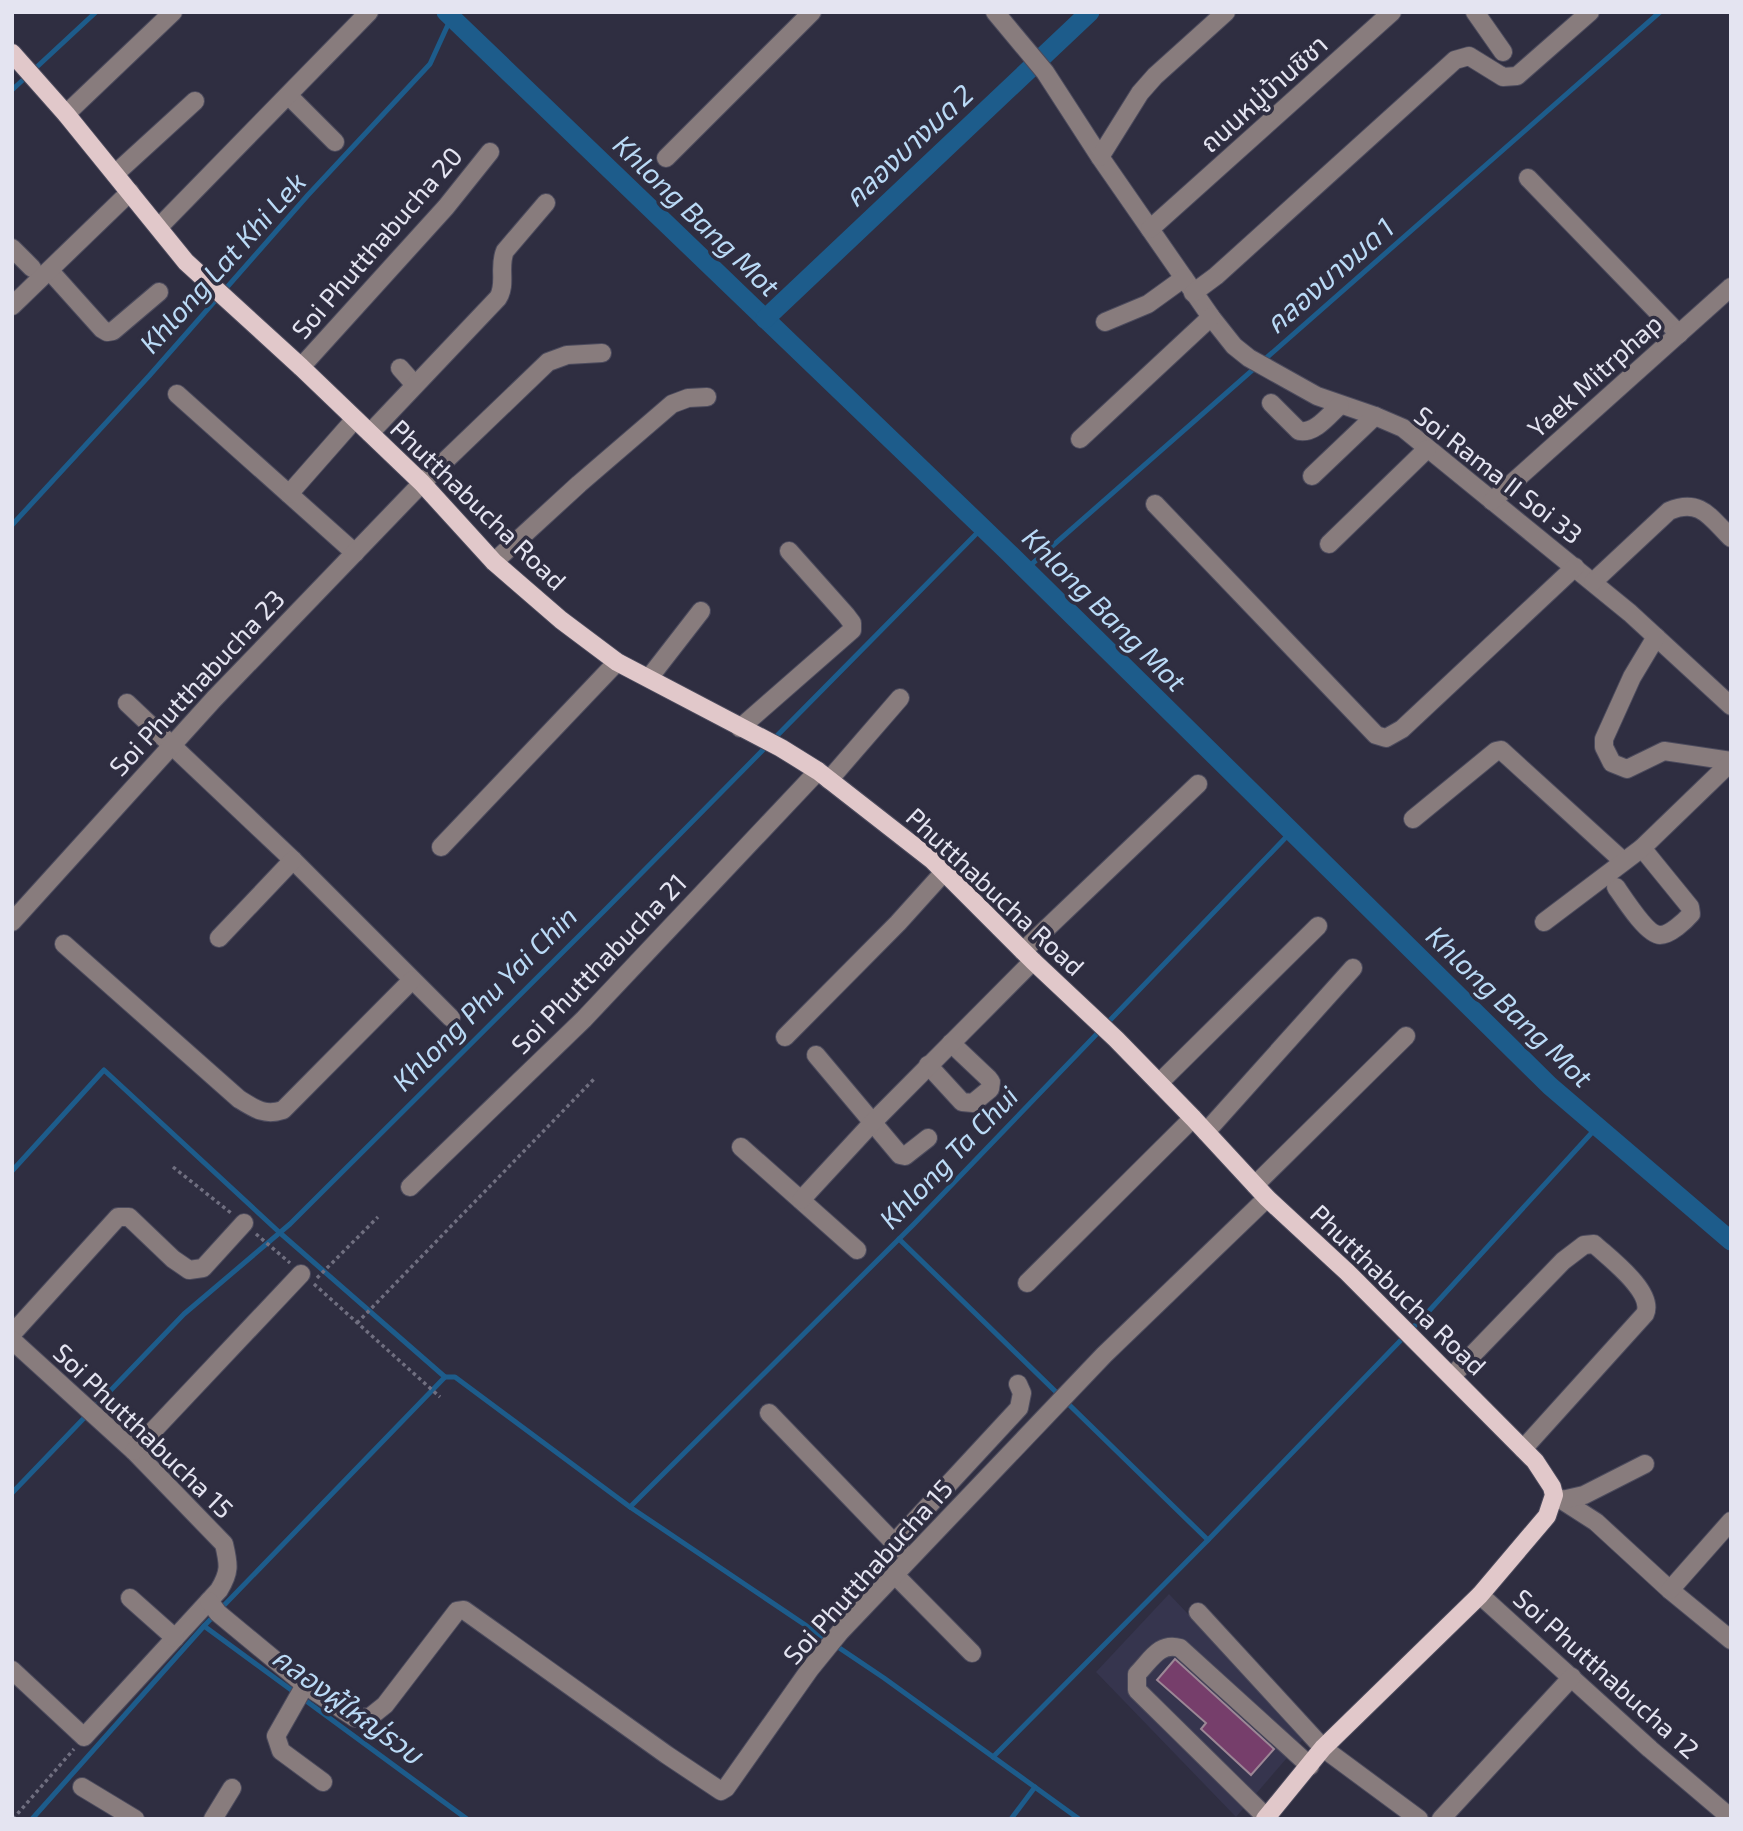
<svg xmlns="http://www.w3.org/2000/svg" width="1743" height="1831" font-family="'Exo 2','Noto Sans Thai',sans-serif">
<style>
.built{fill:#36354e}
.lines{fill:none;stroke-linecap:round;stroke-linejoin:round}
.stream{stroke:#1d5c8b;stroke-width:5}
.canal{stroke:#1d5c8b;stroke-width:19}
.building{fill:#763e6b;stroke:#9c8796;stroke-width:2}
.minor-casing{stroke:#4c4b5d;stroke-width:20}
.major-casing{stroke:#4c4b5d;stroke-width:20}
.path{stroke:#706f80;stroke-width:3.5;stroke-dasharray:3.5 3.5;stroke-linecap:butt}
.minor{stroke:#887c7d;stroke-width:18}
.major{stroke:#e1c8ca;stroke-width:18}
.labels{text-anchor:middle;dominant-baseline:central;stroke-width:7;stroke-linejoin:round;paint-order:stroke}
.street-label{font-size:26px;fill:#e4e4f1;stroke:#2f2e41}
.water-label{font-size:28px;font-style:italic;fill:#badaf6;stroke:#2f2e41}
</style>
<rect width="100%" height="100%" fill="#2f2e41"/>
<!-- built -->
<polygon class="built" points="1169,1594 1305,1737 1236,1817 1096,1672"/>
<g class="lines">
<!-- stream -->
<g class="stream">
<polyline points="12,90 96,12"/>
<polyline points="12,525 149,376 308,195 430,64 451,18"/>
<polyline points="1025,570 1660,12"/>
<polyline points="12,1171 104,1070 279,1232 445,1377"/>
<polyline points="899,1239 1208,1540"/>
<polyline points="12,1493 184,1314 290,1224 607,908 982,528"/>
<polyline points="630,1507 914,1224 1291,832"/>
<polyline points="204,1626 467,1819"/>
<polyline points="993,1757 1208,1540 1428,1312 1597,1127"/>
<polyline points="32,1819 204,1626 445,1377 455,1377 630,1507 884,1678 1079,1819"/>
<polyline points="1011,1819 1035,1787"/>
</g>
<!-- canal -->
<g class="canal">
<polyline points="446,12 1009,553 1550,1086 1731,1241"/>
<polyline points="765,319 1090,12"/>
</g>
</g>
<!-- building -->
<polygon class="building" points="1175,1659 1274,1749 1251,1775 1201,1729 1206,1723 1157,1680"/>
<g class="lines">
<!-- minor casing -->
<g class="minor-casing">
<g id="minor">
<polyline points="995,12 1045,72 1100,157 1211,317 1234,346 1249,358 1317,396 1375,416 1403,428 1630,613 1731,706"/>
<polyline points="1475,12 1503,52"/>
<polyline points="289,96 335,142"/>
<polyline points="66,114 173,12"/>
<polyline points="1100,157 1140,93 1155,76 1226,12"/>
<polyline points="666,158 812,12"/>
<polyline points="115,174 195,101"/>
<polyline points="1528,178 1679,334"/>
<polyline points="159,227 369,12"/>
<polyline points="1150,229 1392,12"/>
<polyline points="12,248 32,268"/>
<polyline points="50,271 102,329 107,332 113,331 159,292"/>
<polyline points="1193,293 1216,276 1455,60 1469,56 1503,77 1517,76 1590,12"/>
<polyline points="12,306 130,192"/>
<polyline points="1105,322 1148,304 1184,278"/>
<polyline points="301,367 446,207 490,152"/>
<polyline points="400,368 415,385"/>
<polyline points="177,394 355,553"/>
<path d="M1271,403l28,28c16,3 30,-16 41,-26"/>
<path d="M370,433l128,-135c9,-14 0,-31 7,-47l41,-48"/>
<polyline points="1080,439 1211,317"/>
<polyline points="1312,476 1375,416"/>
<polyline points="289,494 355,419"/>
<polyline points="1492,501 1731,287"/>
<polyline points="1155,504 1376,735 1386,738 1402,729 1575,567"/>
<polyline points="1329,544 1427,449"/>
<polyline points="494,562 579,484 672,404 688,398 707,397"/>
<path d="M1593,582l76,-71c31,-13 41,6 62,27"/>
<polyline points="1656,637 1632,677 1604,739 1604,747 1612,763 1627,769 1664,751 1731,761"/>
<polyline points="649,678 701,611"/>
<polyline points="127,703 293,860 451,1018"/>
<polyline points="740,728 852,630 852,623 846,615 789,551"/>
<polyline points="829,780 900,698"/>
<polyline points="1413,819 1496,751 1501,750 1623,861"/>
<polyline points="441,847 617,662"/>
<path d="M1616,887c7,10 31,48 44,48 10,0 25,-14 31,-21l-1,-7 -48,-59"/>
<polyline points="12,922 214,699 422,483 548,362 567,355 602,353"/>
<polyline points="1544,922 1642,848 1731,762"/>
<polyline points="219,938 293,860"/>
<path d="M64,944l175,155c16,10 26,17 44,11l129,-130"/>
<polyline points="1023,951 1198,784"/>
<polyline points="785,1037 898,923 944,872"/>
<polyline points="816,1055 900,1155 905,1156 928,1138"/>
<polyline points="928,1065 962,1102 973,1103 990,1089 991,1082 988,1078 951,1043"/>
<polyline points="1159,1083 1318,926"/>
<polyline points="1206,1132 1353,968"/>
<polyline points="741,1147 857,1250"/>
<polyline points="1255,1185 1406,1036"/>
<polyline points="410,1187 584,1019 818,771"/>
<polyline points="801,1200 874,1121 1033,961"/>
<polyline points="1027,1283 1193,1118"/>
<polyline points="12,1334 118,1217 129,1217 173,1259 189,1270 203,1268 244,1223"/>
<path d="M12,1340l122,111 90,93c5,21 6,28 -5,46l-135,147 -72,-67"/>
<path d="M1452,1376l111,-115 21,-16 10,-1c15,14 61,48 51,70l-122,135"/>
<polyline points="769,1413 900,1549"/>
<polyline points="134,1451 301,1274"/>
<polyline points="1554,1495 1596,1522 1670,1590 1731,1640"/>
<polyline points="1562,1500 1584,1495 1645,1464"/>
<polyline points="894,1543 1019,1408 1022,1393 1018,1384"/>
<polyline points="895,1575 972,1653"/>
<polyline points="1670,1590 1731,1521"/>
<polyline points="1480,1595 1650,1749 1731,1818"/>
<polyline points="130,1598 175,1638"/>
<polyline points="209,1601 218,1613 305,1685 355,1718 370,1717 385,1705 457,1611 464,1610 667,1755 721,1791 726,1788 810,1669 840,1632 1104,1355 1267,1198"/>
<polyline points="1198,1612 1323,1748 1419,1819"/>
<polyline points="305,1685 276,1736 281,1751 323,1782"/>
<polyline points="82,1787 135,1819"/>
<path d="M1266,1817l-129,-127v-16c14,-14 22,-32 43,-26l130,118"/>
<polyline points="213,1819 232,1788"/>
<polyline points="1441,1819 1572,1677"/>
</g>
</g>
<!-- major casing -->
<g class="major-casing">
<polyline id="major" points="12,53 66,114 186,262 301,367 422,483 494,562 561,620 617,662 781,748 818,771 932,860 1033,961 1116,1039 1193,1118 1267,1198 1347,1272 1535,1461 1552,1487 1554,1495 1547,1516 1480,1595 1323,1748 1265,1819"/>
</g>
<!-- path -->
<g class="path">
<polyline points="173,1167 231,1213"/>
<polyline points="256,1234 290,1263"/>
<polyline points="317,1278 378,1217"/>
<polyline points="314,1284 440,1397"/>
<polyline points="357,1323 595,1078"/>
<polyline points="13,1819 74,1749"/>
</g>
<!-- minor -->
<use href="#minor" class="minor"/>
<!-- major -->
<use href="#major" class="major"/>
</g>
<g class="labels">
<!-- street labels -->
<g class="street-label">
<text transform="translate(1263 93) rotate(-42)">ถนนหมู่บ้านชิชา</text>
<text transform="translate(376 242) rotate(-49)">Soi Phutthabucha 20</text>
<text transform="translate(1594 375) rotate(-42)">Yaek Mitrphap</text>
<text transform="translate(1499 474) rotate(38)">Soi Rama II Soi 33</text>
<text transform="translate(479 504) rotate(44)">Phutthabucha Road</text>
<text transform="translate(196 682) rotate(-47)">Soi Phutthabucha 23</text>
<text transform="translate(996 891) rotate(43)">Phutthabucha Road</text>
<text transform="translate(598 963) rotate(-46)">Soi Phutthabucha 21</text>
<text transform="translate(1399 1289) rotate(44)">Phutthabucha Road</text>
<text transform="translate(144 1430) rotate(44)">Soi Phutthabucha 15</text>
<text transform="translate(867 1571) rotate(-48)">Soi Phutthabucha 15</text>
<text transform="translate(1607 1673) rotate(42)">Soi Phutthabucha 12</text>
</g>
<!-- water labels -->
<g class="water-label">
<text transform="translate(908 145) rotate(-43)">คลองบางมด 2</text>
<text transform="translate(697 215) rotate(44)">Khlong Bang Mot</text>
<text transform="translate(222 262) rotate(-48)">Khlong Lat Khi Lek</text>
<text transform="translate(1329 275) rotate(-41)">คลองบางมด 1</text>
<text transform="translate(1105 609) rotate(45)">Khlong Bang Mot</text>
<text transform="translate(484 998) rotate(-45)">Khlong Phu Yai Chin</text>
<text transform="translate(1510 1006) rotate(44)">Khlong Bang Mot</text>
<text transform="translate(948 1157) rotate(-46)">Khlong Ta Chui</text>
<text transform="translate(348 1705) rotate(36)">คลองผู้ใหญ่รวบ</text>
</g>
</g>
<!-- border -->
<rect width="1743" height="1831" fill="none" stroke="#e4e4f1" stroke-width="28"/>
</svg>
